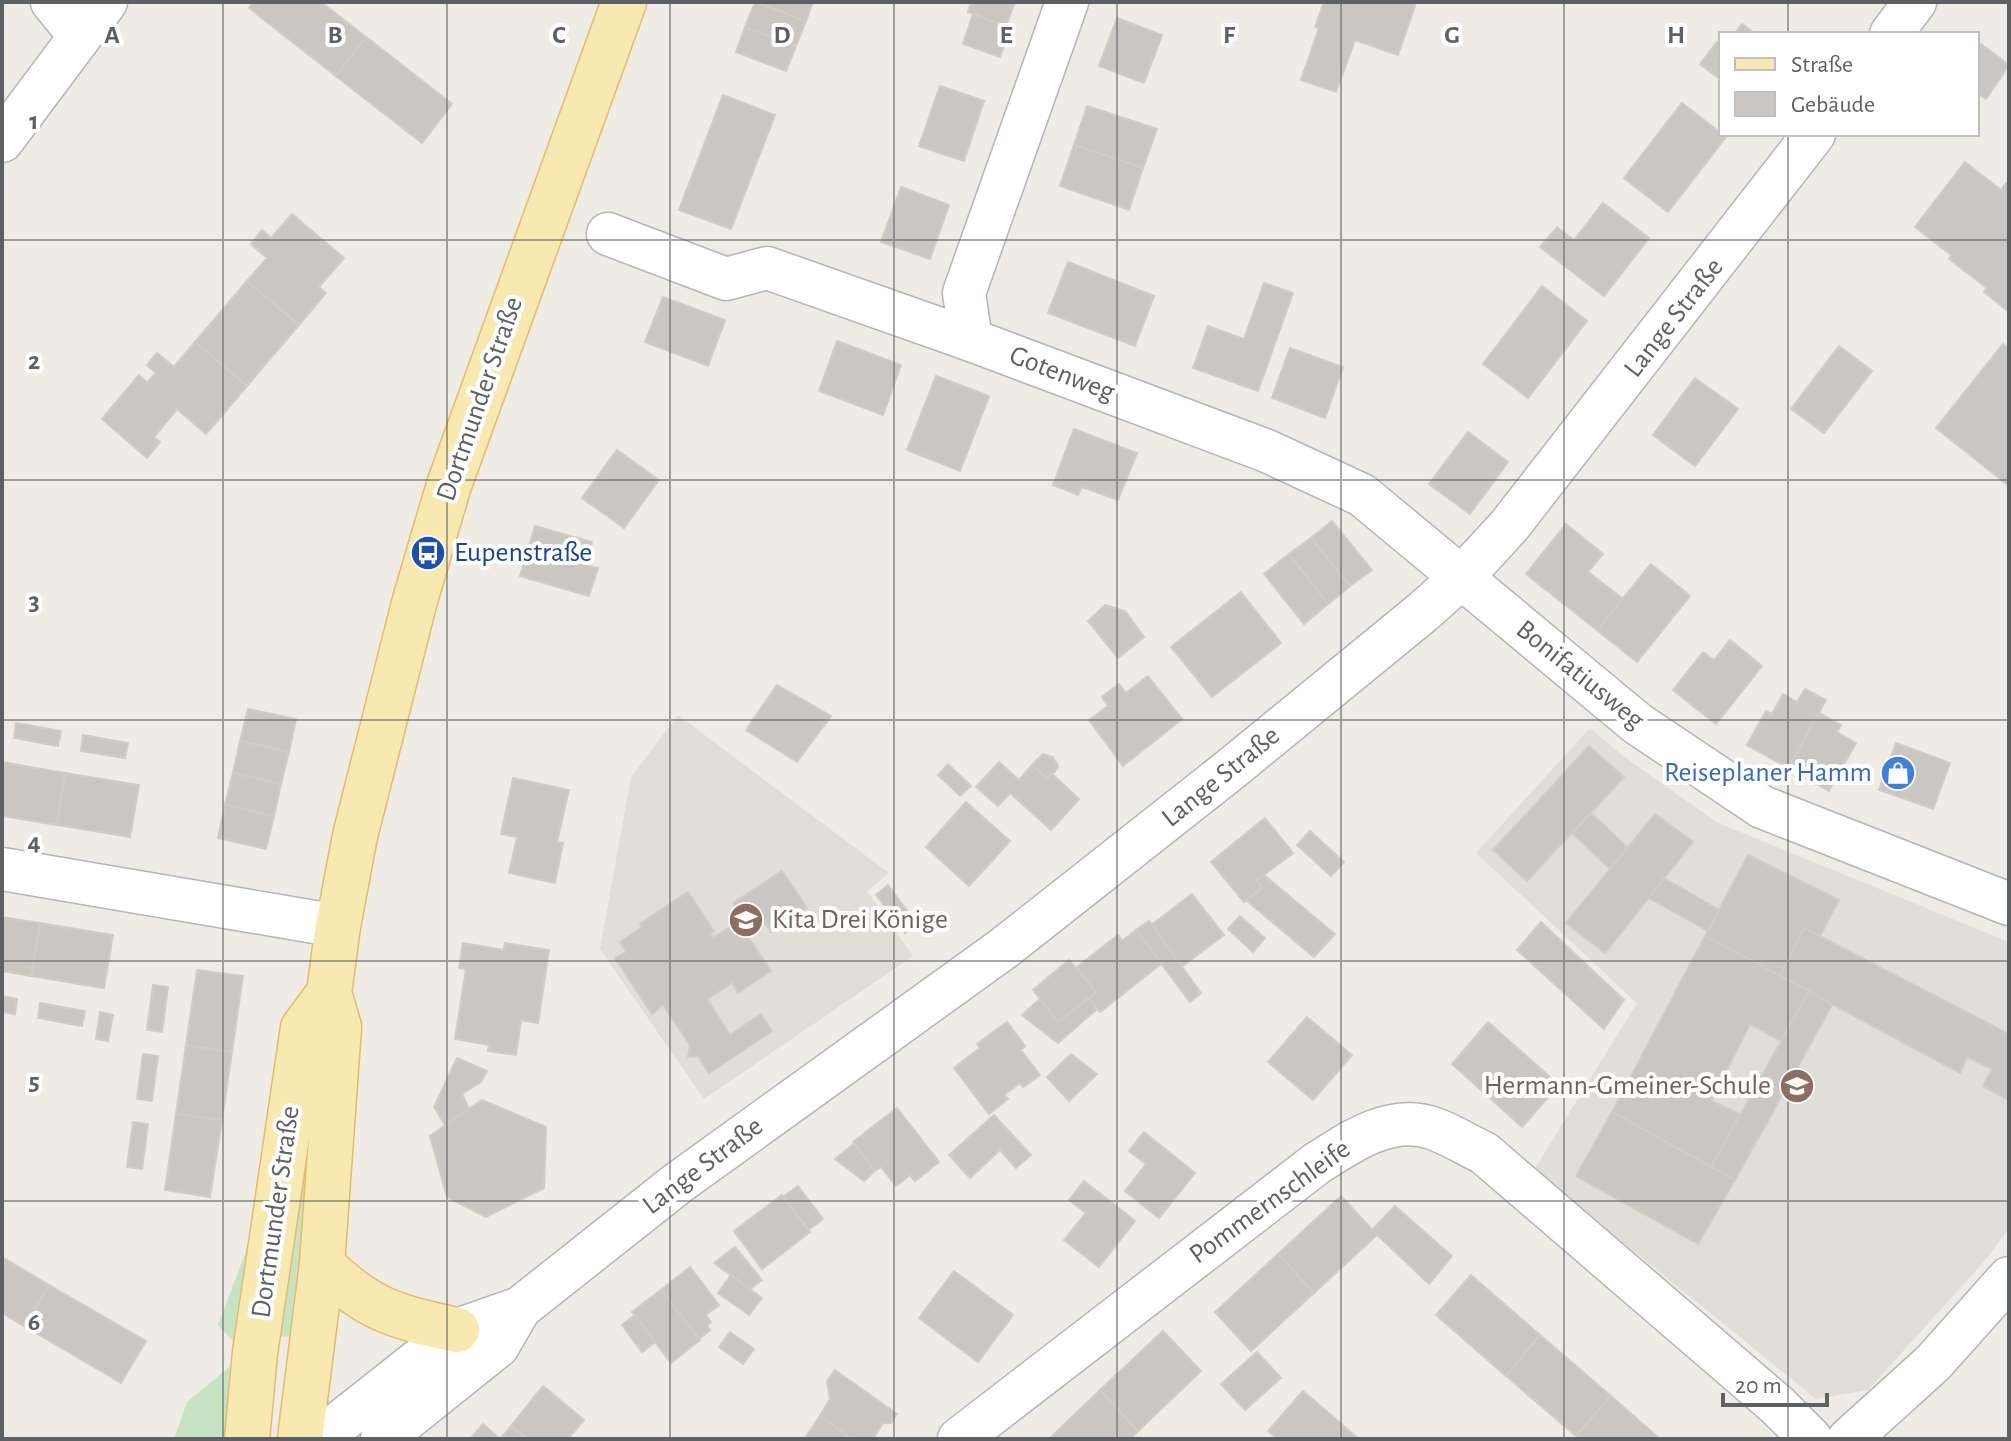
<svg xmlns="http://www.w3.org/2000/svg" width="2011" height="1441" font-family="'Alegreya Sans',sans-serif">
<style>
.education{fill:#e1ddd7}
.green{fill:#c6e3c4}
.building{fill:#cac7c2;stroke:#d2cdc4;stroke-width:2}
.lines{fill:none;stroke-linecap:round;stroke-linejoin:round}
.minor-casing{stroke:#b2b6b9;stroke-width:45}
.major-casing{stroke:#e5bb67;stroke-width:47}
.minor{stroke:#fff;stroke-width:42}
.major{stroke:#f8e9b1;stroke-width:44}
.grid{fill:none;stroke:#5d6164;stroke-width:2;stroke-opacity:0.55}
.labels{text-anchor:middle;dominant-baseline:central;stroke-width:8;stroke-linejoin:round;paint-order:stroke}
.street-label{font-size:28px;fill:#5d6164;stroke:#fff}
.transit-label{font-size:28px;fill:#164399;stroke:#fff;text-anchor:start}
.shop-label{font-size:28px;fill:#366cbe;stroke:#fff;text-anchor:end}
.education-label{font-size:28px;fill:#785e54;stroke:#fff;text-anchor:start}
.grid-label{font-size:26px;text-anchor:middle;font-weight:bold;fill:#5d6164;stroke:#fff;stroke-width:8;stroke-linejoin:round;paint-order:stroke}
</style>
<rect width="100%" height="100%" fill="#eeece5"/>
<!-- education -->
<g class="education">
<polygon points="678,715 889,873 867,891 913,956 704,1099 600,949 631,777"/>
<polygon points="1590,728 1623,756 1718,823 2009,942 2009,1228 1988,1257 1868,1390 1816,1399 1534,1170 1637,1003 1476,853"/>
</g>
<!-- green -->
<g class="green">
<polygon points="317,1035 295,1337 277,1336"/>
<polygon points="248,1246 237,1345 218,1325"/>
<polygon points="233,1364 226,1439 174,1439 187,1402"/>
</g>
<!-- building -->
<g class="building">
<polygon points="253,2 321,2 366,37 336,76 249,8"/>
<polygon points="755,2 806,21 796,46 745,27"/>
<polygon points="756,2 813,2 806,21"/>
<polygon points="971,2 1015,2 1006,26 968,12"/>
<polygon points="1324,2 1414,2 1416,3 1398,55 1355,40 1336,92 1301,80 1319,28 1315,27"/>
<polygon points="973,14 1011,28 1000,57 963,44"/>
<polygon points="1117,18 1162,35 1144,83 1099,66"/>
<polygon points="1742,24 1756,34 1734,34"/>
<polygon points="745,27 796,46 786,71 736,52"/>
<polygon points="366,37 452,104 422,143 336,76"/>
<polygon points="1977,41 2009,65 1986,99 1977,93"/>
<polygon points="1717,42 1721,45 1721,80 1700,64"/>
<polygon points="940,86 984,101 964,161 919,146"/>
<polygon points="723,95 775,115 731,229 679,210"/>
<polygon points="1682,103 1726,137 1668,212 1624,178"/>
<polygon points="1087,106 1157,129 1143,168 1074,145"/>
<polygon points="1074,145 1143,168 1129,210 1060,186"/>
<polygon points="1965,162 2001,190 2006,183 2009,185 2009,312 1984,292 1987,288 1949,259 1951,255 1915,227"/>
<polygon points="901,187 949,205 930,259 881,242"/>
<polygon points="1603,203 1649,238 1604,296 1540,247 1557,227 1574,240"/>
<polygon points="292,214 344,258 319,287 326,293 299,325 247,281 267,258 251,244 262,230 271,238"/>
<polygon points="1068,262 1154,296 1135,346 1048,313"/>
<polygon points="247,281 299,325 247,386 195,342"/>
<polygon points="1264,283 1293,293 1258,391 1193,368 1208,326 1244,339"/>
<polygon points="1542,286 1587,321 1528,398 1483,364"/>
<polygon points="663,297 725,320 708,366 645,342"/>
<polygon points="837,341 901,365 883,415 819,391"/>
<polygon points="195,342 247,386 206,434 177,409 154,437 160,442 147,458 102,419 139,375 147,383 156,373 147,365 157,353 174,367"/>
<polygon points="2003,344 2009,349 2009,486 1936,428"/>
<polygon points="1839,346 1872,371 1824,433 1791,409"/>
<polygon points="1290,348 1343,367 1325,418 1272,398"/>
<polygon points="936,376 989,396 960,471 907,450"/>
<polygon points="1695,378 1738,409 1695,466 1653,435"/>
<polygon points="1074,429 1137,453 1118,500 1082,487 1078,495 1053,485"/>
<polygon points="1468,432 1508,462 1470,514 1429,484"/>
<polygon points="617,450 659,480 624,528 582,498"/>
<polygon points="1332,521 1372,570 1350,586 1311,538"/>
<polygon points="1566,524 1603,554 1588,572 1623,599 1597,630 1526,574"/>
<polygon points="535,526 592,542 585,565 598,568 589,596 520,576"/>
<polygon points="1311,538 1350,586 1328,604 1289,554"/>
<polygon points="1289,554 1328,604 1304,624 1264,574"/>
<polygon points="1651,564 1690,596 1637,662 1597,630"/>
<polygon points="1241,592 1281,643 1212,697 1171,647"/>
<polygon points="1105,605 1125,611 1144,637 1118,658 1088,621"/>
<polygon points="1730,640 1762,666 1716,724 1673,690 1703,652 1714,660"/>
<polygon points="1148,676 1182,719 1123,766 1089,720 1108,706 1102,697 1119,684 1126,693"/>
<polygon points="777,685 831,716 797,762 746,730"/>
<polygon points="1805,689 1826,700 1788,768 1747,745 1766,711 1772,714 1783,694 1797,702"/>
<polygon points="248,709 296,719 289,752 240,741"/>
<polygon points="1819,713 1841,725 1837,732 1856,743 1829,791 1788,768"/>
<polygon points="16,723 61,731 58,746 14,738"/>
<polygon points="83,735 128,743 125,758 81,751"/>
<polygon points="240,741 289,752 281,784 233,773"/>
<polygon points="1896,743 1950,763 1933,809 1879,790"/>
<polygon points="1589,746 1624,777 1527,881 1493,850"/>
<polygon points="1043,754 1053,757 1057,764 1058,768 1048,779 1032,765"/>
<polygon points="2,762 65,773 57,825 2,816"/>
<polygon points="999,762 1019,780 1032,765 1048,779 1052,774 1079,799 1051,830 1010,793 998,806 976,787"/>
<polygon points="948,764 971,786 960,796 938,775"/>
<polygon points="65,773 139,785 130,837 57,825"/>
<polygon points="233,773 281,784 274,816 225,805"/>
<polygon points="513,778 569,790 557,842 563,843 555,883 509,873 517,837 501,834"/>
<polygon points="966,802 1010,841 969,886 926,847"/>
<polygon points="225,805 274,816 266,849 218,838"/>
<polygon points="1591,813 1628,848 1610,869 1572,833"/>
<polygon points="1655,814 1693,842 1605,953 1566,923"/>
<polygon points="1265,818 1293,853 1257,880 1262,888 1244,902 1211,862"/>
<polygon points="1310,831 1344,862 1331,876 1297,845"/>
<polygon points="1748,855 1839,900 1820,936 1804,928 1780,976 1705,936"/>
<polygon points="782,871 807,908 771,932 763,920 745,932 771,971 738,993 732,983 707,999 730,1035 761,1014 772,1031 709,1073 698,1056 688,1057 690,1045 663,1005 652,1014 615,958 626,952 620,942 642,927 640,924 688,892 714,931 710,933 713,938 743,918 733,903"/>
<polygon points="1264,875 1335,934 1314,957 1246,900 1262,888 1257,880"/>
<polygon points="1664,878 1719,910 1708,931 1649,898"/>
<polygon points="888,885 917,924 905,933 876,895"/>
<polygon points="1192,894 1224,935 1181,967 1150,926"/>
<polygon points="1240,916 1265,938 1253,952 1228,929"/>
<polygon points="2,917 40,923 31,976 2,971"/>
<polygon points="1149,921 1201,993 1190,1002 1136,930"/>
<polygon points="1541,922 1624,1000 1604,1029 1517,950"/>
<polygon points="40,923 113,935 104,988 31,976"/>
<polygon points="1804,928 2009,1034 2009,1100 1983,1086 1992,1069 1967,1057 1960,1073 1780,976"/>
<polygon points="1136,930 1162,963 1100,1012 1089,998 1096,992 1077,967 1118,935 1122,941"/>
<polygon points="1705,936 1809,991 1781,1041 1750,1024 1711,1101 1740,1114 1711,1167 1612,1112"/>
<polygon points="463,943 504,950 505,943 549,950 538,1023 521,1020 516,1055 488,1051 489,1045 455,1039 466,969 459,968"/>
<polygon points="1069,960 1096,992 1058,1022 1033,990"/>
<polygon points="197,970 243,976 232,1052 186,1045"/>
<polygon points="153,985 168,987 162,1032 147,1030"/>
<polygon points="1809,991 1832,1005 1735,1180 1711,1167"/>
<polygon points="2,996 17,999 15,1014 2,1012"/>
<polygon points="1089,998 1097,1009 1058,1043 1022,1015 1040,999 1058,1022"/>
<polygon points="40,1003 85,1011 82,1026 38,1018"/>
<polygon points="100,1012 113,1015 108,1041 96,1039"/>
<polygon points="1307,1017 1352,1055 1313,1100 1268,1062"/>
<polygon points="1007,1022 1025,1046 1021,1050 1040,1075 1023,1087 1020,1083 1004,1095 1008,1099 989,1114 954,1068 980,1048 977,1044"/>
<polygon points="1488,1022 1559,1085 1522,1127 1452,1064"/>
<polygon points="186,1045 232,1052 222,1120 176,1114"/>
<polygon points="143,1054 158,1056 152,1101 137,1099"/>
<polygon points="1071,1054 1097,1074 1069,1101 1047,1077"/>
<polygon points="457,1058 487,1071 481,1082 462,1094 469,1109 445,1125 434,1107"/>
<polygon points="482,1100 546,1127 544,1188 486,1217 447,1197 430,1136"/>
<polygon points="897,1108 939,1162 915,1181 910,1175 896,1186 881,1167 875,1171 853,1142"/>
<polygon points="1612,1112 1735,1180 1698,1244 1576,1176"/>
<polygon points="176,1114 222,1120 210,1197 165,1190"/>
<polygon points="994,1115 1031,1155 1016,1168 1000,1150 970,1178 949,1155"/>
<polygon points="133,1122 148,1124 142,1169 127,1167"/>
<polygon points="1144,1132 1195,1173 1159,1218 1125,1191 1146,1164 1129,1151"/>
<polygon points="854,1144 875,1171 864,1181 835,1159"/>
<polygon points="1084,1181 1135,1221 1099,1267 1064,1240 1086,1213 1069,1200"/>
<polygon points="798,1186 823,1219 808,1230 783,1197"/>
<polygon points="782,1195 810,1232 762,1269 734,1231"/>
<polygon points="1341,1196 1377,1235 1314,1293 1278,1254"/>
<polygon points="1395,1206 1452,1256 1429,1284 1372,1230"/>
<polygon points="735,1247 762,1280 750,1289 714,1263"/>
<polygon points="1278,1254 1314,1293 1251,1351 1215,1312"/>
<polygon points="2,1257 49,1285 24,1326 2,1313"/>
<polygon points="690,1267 719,1305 706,1315 711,1322 707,1326 710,1330 699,1339 661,1290"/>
<polygon points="954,1271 1013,1315 978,1362 919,1318"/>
<polygon points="731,1275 762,1298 749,1315 718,1293"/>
<polygon points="1471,1275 1540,1335 1506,1376 1436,1315"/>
<polygon points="49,1285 146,1341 121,1383 24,1326"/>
<polygon points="661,1290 700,1340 671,1363 632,1312"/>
<polygon points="635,1315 655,1342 642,1352 622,1325"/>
<polygon points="1163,1331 1201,1371 1138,1431 1100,1390"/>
<polygon points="730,1332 754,1349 743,1364 719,1347"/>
<polygon points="1540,1335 1611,1396 1576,1436 1506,1376"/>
<polygon points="1257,1352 1281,1378 1245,1410 1221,1384"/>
<polygon points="835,1370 897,1414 891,1423 883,1423 873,1439 852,1439 820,1416 830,1399 827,1382"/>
<polygon points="543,1386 584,1420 568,1439 527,1439 511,1426"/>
<polygon points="1100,1390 1138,1431 1130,1439 1049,1439"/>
<polygon points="1303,1391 1359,1439 1278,1439 1268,1431"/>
<polygon points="1611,1396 1660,1439 1579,1439 1576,1436"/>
<polygon points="820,1416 852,1439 804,1439"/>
<polygon points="483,1424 500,1439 470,1439"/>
<polygon points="511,1426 527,1439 500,1439"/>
</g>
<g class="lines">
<!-- minor casing -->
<g class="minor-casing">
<g id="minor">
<polyline points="52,2 80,36"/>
<polyline points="1891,34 1915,2"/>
<polyline points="2,141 106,2"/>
<polyline points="608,234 726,279 767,268 971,340 1267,451 1362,495 1638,724 1762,807 2009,904"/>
<polyline points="971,340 964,293 1067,2"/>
<polyline points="2,869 338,926"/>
<polyline points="319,1439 457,1330 520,1308 678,1183 1004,948 1231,769 1424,611 1462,577 1509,526 1814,134"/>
<polyline points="382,1439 498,1346 520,1308"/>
<path d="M959,1439l357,-275c34,-22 74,-50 116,-36 18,6 35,17 52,25l293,252 34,34"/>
<polyline points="1849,1439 1933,1363 2009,1278"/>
</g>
</g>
<!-- major casing -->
<g class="major-casing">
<g id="major">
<path d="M322,1264c45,46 75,53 135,66"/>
<polyline points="247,1439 255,1353 303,1028 329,993"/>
<polyline points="300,1439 322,1264 339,1027 329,993 338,926 355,836 415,600 449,485 624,2"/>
</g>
</g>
<!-- minor -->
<use href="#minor" class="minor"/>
<!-- major -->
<use href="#major" class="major"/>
</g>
<!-- grid -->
<path class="grid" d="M223,2v1437M447,2v1437M670,2v1437M894,2v1437M1117,2v1437M1341,2v1437M1564,2v1437M1788,2v32M1788,134v1305M2,240h2007M2,480h2007M2,720h2007M2,961h2007M2,1201h2007"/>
<!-- icons -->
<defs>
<g id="bus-disc" transform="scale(1.8)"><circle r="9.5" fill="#1a4fb4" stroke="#fff"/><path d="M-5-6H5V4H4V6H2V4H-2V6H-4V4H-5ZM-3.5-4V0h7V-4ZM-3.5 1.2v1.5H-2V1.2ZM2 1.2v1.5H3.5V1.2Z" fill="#fff"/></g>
<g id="shop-disc" transform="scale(1.8)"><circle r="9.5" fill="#3f7fe0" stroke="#fff"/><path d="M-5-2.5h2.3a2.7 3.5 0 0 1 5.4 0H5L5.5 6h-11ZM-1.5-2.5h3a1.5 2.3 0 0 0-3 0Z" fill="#fff"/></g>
<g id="school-disc" transform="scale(1.8)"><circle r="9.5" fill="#8d6e63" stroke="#fff"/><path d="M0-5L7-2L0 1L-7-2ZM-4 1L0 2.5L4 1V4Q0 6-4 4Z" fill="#fff"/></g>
</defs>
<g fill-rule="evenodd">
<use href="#bus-disc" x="428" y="553"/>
<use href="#shop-disc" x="1898" y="773"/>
<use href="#school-disc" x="746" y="920"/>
<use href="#school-disc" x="1797" y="1086"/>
</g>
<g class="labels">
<!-- street labels -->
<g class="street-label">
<text transform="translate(1674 318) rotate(-52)">Lange Straße</text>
<text transform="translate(1062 374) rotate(21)">Gotenweg</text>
<text transform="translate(480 399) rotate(-71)">Dortmunder Straße</text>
<text transform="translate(1580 675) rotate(39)">Bonifatiusweg</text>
<text transform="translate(1221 777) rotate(-39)">Lange Straße</text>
<text transform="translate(703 1166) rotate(-37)">Lange Straße</text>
<text transform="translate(1270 1202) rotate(-36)">Pommernschleife</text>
<text transform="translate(276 1212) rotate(-82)">Dortmunder Straße</text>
</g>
<!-- transit labels -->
<g class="transit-label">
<text x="454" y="553">Eupenstraße</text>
</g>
<!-- shop labels -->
<g class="shop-label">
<text x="1872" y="773">Reiseplaner Hamm</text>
</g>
<!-- education labels -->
<g class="education-label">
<text x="772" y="920">Kita Drei Könige</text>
<text x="1771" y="1086" text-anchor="end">Hermann-Gmeiner-Schule</text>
</g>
</g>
<g class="grid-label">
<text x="112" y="43">A</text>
<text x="335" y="43">B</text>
<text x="559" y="43">C</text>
<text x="782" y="43">D</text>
<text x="1006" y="43">E</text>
<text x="1229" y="43">F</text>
<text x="1452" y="43">G</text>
<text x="1676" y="43">H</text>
<text x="34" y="129">1</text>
<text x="34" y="369">2</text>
<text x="34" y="610">3</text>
<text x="34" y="850">4</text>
<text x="34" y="1090">5</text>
<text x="34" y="1330">6</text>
</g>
<!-- border -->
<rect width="2011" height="1441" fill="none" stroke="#5d6164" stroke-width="8"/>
<!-- legend -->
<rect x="1719" y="32" width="260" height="104" fill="#ffffff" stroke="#bec0c1" stroke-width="2"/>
<rect x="1735" y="58" width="40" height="12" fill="#f8e9b1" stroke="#bec0c1" stroke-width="2"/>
<text x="1791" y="72" font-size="24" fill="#5d6164">Straße</text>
<rect x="1735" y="92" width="40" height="24" fill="#cac7c2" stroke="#bec0c1" stroke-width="2"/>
<text x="1791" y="112" font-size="24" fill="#5d6164">Gebäude</text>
<!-- scale -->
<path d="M1723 1393v12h104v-12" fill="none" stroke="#5d6164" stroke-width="4"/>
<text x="1735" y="1393" font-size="24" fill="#5d6164" stroke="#ffffff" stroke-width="6" paint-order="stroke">20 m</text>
</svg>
